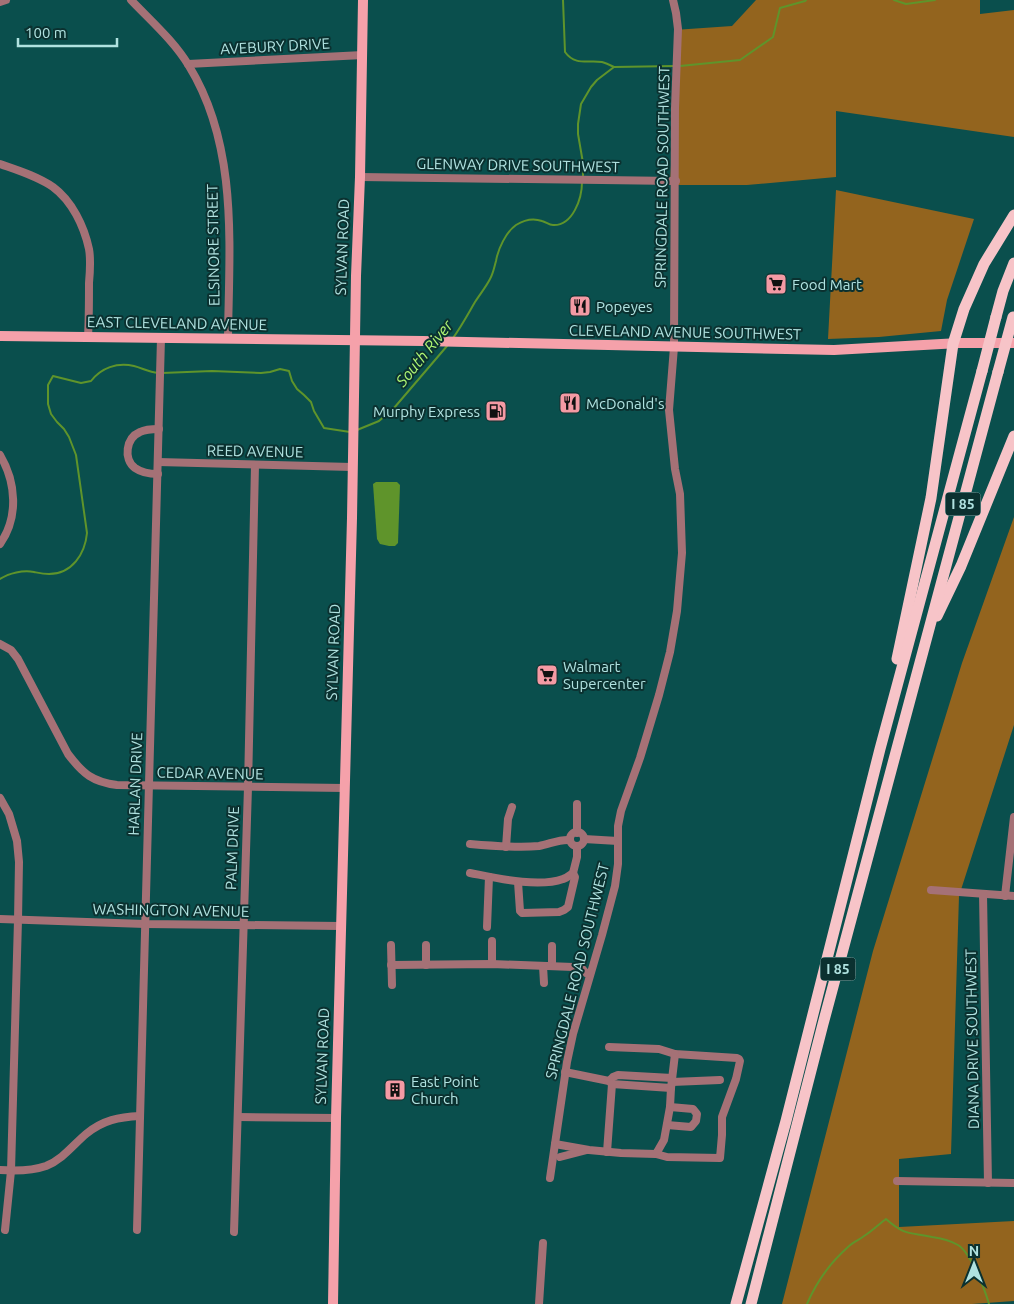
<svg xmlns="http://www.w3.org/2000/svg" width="1014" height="1304" font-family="Ubuntu,sans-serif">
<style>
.green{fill:#93641e}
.water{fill:#5f942b}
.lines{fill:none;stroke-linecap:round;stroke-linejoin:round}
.stream{stroke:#5f942b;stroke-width:2}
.minor{stroke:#a57176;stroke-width:8}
.major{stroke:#f5a1aa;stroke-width:10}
.highway{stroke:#f7c4c8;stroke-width:11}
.highway-bridge{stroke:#f7c4c8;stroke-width:11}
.labels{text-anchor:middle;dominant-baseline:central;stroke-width:4;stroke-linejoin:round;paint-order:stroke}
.shield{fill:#0b3130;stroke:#7eadab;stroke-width:1}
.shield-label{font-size:14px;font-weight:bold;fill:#b0e2e0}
.street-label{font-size:15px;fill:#b0e2e0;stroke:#0b3130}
.poi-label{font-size:15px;fill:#b0e2e0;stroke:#0b3130;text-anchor:start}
.water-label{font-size:16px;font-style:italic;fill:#b0f674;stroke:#0b3130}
</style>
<rect width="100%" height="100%" fill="#0a4f4d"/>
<!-- green -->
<g class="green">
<polygon points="756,0 980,0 980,14 1014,10 1014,137 836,111 836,177 747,185 670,185 674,107 674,30 732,26"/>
<polygon points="836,190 974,219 947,300 941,331 879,337 828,339"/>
<polygon points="1014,517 1014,725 959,896 951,1154 899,1159 899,1227 1014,1221 1014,1301 972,1304 782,1304 873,951 962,663"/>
</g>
<!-- water -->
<polygon class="water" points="376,482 397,482 400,485 398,543 395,546 389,546 380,544 377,539 373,484"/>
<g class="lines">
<!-- stream -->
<g class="stream">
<path d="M563,0l2,52c10,14 23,8 37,10 4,1 8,3 12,5"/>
<polyline points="894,0 906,4 935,0"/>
<polyline points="680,66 740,60 773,37 780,8 805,1 806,0"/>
<polyline points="583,177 583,163 578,134 578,124 581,104 591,87 597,80 614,67 675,66"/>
<path d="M453,338c8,-11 15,-24 22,-36 5,-8 11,-15 15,-23 3,-5 4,-11 6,-18 2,-12 10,-29 20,-36 8,-5 18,-7 26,-4 4,1 7,4 11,4 20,1 29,-27 29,-43"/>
<polyline points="162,373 212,371 261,373 270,372 280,369 289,371 292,381 297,389 304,395 311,402 314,411 324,428 350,432"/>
<polyline points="357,430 379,421 394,408 447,346"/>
<path d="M0,579c9,-6 23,-9 34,-7 5,1 9,2 15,2 23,0 36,-20 38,-41l-11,-78 -7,-18 -5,-8 -7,-7 -6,-8 -3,-10v-19l5,-9 28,7 10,-2c10,-13 26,-19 43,-15 8,2 15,6 24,7"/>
<path d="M807,1304c9,-21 24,-42 41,-57 5,-5 11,-7 16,-11 8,-5 15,-12 22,-17 19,17 24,13 46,18 8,1 19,4 26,8 13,8 27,45 31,59"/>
</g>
<!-- minor -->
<g class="minor">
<path d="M131,0c20,21 43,41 58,66 50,81 40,182 39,272"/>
<polyline points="0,2 6,0"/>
<polyline points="188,64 363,55"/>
<path d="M0,164c17,6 37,12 53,23 19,14 31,39 36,62 2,11 1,23 0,34 0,18 0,36 -1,54"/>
<polyline points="360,177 676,181"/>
<path d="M0,455c16,27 19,62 0,89"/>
<polyline points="158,462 352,467"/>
<path d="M158,474c-8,0 -16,-1 -23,-6 -12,-9 -9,-30 5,-36 6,-3 12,-3 19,-3"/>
<path d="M0,644l11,6 7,9 50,95c15,20 25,28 49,31l227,3"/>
<polyline points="0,798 9,814 17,841 19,862 18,920 11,1171 5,1230"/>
<polyline points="577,804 577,833"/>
<circle cx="577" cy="839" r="7"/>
<polyline points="584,839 618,841"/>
<path d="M470,844c23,2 46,4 69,2 11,-2 20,-7 31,-6"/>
<polyline points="506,847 508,819 512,807"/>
<path d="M470,873c26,5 68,15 93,6 4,-1 7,-4 10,-6l4,-16v-11"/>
<polyline points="518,882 520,911 522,913 559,912 564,910 568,907 575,877 573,873"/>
<polyline points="931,890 1014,896"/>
<polyline points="983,894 988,1183"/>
<polyline points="1005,896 1014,817"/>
<polyline points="0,919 145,924 341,926"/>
<polyline points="487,927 489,877"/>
<polyline points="492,941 492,964"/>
<polyline points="391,945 392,985"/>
<polyline points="552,946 552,966"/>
<polyline points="391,965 492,964 573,967 580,966 586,973"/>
<polyline points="426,965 426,945"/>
<polyline points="543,966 544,983"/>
<polyline points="609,1047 659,1049 675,1054 737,1058 739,1059 740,1061 736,1079 722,1117 722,1135 720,1158 667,1157 656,1154"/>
<polyline points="565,1072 609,1081 612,1084 671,1088"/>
<polyline points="609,1081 613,1077 618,1075 672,1078"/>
<polyline points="672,1082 720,1080"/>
<polyline points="238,1117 336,1118"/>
<polyline points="667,1125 691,1127 696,1121 697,1114 693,1109 670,1107"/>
<polyline points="555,1144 589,1150 621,1153 656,1154 664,1140 670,1107 671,1088 675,1054"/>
<polyline points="607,1152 612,1084"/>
<polyline points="560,1157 587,1150"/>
<path d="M0,1170c16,1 32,1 46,-4 17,-7 27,-21 40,-32 17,-14 33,-17 54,-18"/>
<polyline points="550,1178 567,1062 573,1034 602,935 615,886 618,864 618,826 621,811 640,758 659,695 670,652 677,611 682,553 680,494 675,469 669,410 674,347 675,108 678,29 676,13 673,0"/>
<polyline points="897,1181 1014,1183"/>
<polyline points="137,1230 161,338"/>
<polyline points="234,1232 248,787 255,465"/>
<polyline points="539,1304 543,1243"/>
</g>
<!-- major -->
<g class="major">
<polyline points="0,336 423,341 834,350 959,343 1014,343"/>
<polyline points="333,1304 336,1118 352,518 356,276 360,177 363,0"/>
</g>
<!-- highway -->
<g class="highway">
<polyline points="996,317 1003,291 1014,263"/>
<polyline points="937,616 961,566 1014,436"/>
<polyline points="897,659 931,498 953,344 964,309 984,264 1014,215"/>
<polyline points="736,1304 786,1121 880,749 982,371"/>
<polyline points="751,1304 823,1024 998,372"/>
</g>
<!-- highway-bridge -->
<g class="highway-bridge">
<polyline points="982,371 996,317"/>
<polyline points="998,372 1013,317"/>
</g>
</g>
<!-- icons -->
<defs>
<g id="supermarket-square" transform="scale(1.125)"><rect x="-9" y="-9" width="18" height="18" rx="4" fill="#f49aa4" stroke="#0b3130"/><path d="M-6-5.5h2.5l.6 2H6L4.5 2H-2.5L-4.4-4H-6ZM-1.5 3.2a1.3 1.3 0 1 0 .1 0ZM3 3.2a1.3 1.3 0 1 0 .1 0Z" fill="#111"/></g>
<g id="restaurant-square" transform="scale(1.125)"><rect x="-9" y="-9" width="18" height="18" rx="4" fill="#f49aa4" stroke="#0b3130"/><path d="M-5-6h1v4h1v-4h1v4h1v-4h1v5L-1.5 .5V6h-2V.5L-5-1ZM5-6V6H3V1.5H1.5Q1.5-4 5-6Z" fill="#111"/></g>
<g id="fuel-square" transform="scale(1.125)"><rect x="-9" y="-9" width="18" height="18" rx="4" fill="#f49aa4" stroke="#0b3130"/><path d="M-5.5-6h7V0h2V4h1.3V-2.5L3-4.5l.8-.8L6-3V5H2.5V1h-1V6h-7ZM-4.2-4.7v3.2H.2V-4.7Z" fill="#111"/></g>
<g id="building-square" transform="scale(1.125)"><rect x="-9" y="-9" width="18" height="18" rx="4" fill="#f49aa4" stroke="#0b3130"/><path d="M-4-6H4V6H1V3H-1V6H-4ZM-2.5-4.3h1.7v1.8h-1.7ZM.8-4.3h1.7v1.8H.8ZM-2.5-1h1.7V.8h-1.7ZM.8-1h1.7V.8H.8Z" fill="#111"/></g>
</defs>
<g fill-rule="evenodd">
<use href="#supermarket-square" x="776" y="284"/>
<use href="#restaurant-square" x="580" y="306"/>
<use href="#restaurant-square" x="570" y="403"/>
<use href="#fuel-square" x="496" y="411"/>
<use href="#supermarket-square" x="547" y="675"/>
<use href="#building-square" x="395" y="1090"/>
</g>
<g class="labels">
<!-- shield labels -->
<g class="shield">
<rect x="945.5" y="492.5" width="35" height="23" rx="4"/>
<rect x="820.5" y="957.5" width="35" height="23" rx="4"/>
</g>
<g class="shield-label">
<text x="963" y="504">I 85</text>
<text x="838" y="969">I 85</text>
</g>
<!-- street labels -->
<g class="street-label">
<text transform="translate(275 46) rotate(-3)">AVEBURY DRIVE</text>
<text transform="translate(518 165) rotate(1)">GLENWAY DRIVE SOUTHWEST</text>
<text transform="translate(662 177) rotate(-89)">SPRINGDALE ROAD SOUTHWEST</text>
<text transform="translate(213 245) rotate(-91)">ELSINORE STREET</text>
<text transform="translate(342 247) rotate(-88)">SYLVAN ROAD</text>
<text transform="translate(177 323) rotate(1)">EAST CLEVELAND AVENUE</text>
<text transform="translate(685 332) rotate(1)">CLEVELAND AVENUE SOUTHWEST</text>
<text transform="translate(255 451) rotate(1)">REED AVENUE</text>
<text transform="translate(333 652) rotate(-88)">SYLVAN ROAD</text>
<text transform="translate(210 773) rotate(1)">CEDAR AVENUE</text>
<text transform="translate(135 784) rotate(-88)">HARLAN DRIVE</text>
<text transform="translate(232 848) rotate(-88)">PALM DRIVE</text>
<text transform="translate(171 910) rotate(1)">WASHINGTON AVENUE</text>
<text transform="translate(577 971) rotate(-76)">SPRINGDALE ROAD SOUTHWEST</text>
<text transform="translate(972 1039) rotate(-91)">DIANA DRIVE SOUTHWEST</text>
<text transform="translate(322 1056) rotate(-88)">SYLVAN ROAD</text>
</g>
<!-- poi labels -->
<g class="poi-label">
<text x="792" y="284">Food Mart</text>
<text x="596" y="306">Popeyes</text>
<text x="586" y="403">McDonald's</text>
<text x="480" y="411" text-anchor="end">Murphy Express</text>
<text x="563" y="666">Walmart<tspan x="563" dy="17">Supercenter</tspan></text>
<text x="411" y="1081">East Point<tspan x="411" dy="17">Church</tspan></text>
</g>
<!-- water labels -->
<g class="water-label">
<text transform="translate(424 353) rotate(-51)">South River</text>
</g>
</g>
<!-- north arrow -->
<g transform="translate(974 1264)" stroke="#0b3130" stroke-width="4" paint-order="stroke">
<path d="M0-4L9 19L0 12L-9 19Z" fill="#b0e2e0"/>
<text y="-8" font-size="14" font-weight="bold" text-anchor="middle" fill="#b0e2e0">N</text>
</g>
<!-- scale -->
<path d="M18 38v8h99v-8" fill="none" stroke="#b0e2e0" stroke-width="2.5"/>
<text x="25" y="38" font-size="15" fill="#b0e2e0" stroke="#0b3130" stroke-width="4" paint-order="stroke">100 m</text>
</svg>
